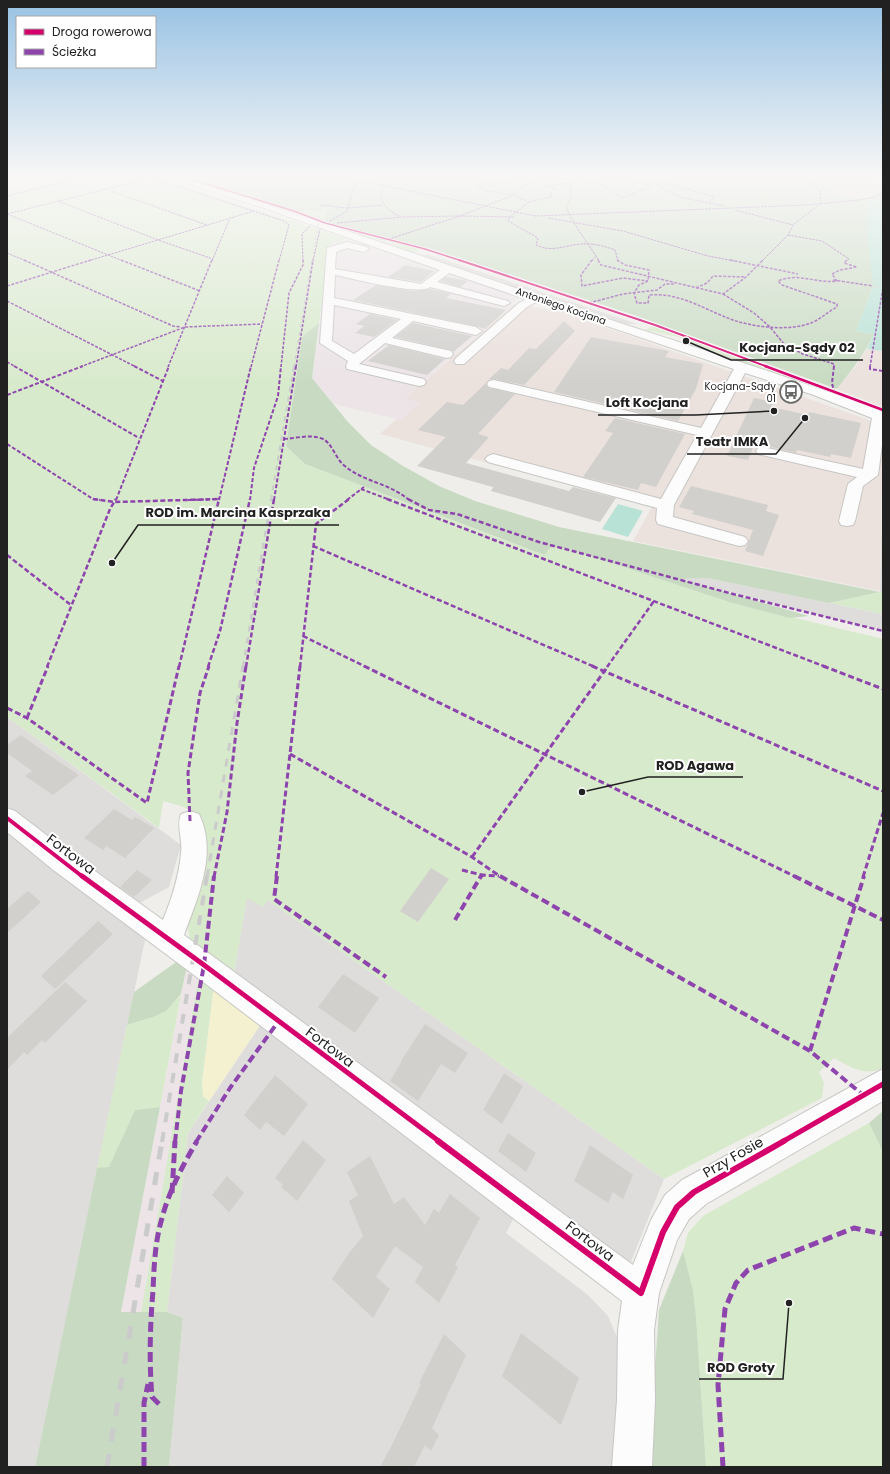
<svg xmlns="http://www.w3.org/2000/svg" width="890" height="1474" font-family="Poppins,sans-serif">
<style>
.residential{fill:#dedddb}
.commercial{fill:#ebe1dd}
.industrial{fill:#ece4e7}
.grass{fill:#d8eacc}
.forest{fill:#c8dbc2}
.sand{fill:#f4f1d1}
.pitch{fill:#b9e2d6}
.building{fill:#d2d0cd}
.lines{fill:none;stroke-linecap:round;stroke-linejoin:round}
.minor-casing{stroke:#c6c6c4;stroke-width:2}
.path{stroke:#d7cdca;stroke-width:1.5;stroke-dasharray:1 1;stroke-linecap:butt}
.minor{fill:#fdfcfc;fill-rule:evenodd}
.rail-far6{stroke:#cbcbcb;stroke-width:1;stroke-dasharray:3.5 3.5;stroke-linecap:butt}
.rail-far5{stroke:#cbcbcb;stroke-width:1.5;stroke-dasharray:4 4;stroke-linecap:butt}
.rail-far4{stroke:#cbcbcb;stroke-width:2;stroke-dasharray:5 5;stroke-linecap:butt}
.rail-far3{stroke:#cbcbcb;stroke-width:2.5;stroke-dasharray:6 6;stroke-linecap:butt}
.rail-far2{stroke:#cbcbcb;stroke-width:3;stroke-dasharray:8 8;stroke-linecap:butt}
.rail-far1{stroke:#cbcbcb;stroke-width:4;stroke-dasharray:10 10;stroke-linecap:butt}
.rail{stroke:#cbcbcb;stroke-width:5;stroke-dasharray:13 13;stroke-linecap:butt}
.quiet-far6{stroke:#8e44ad;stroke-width:1;stroke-dasharray:2.5 1;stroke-linecap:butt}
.quiet-far5{stroke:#8e44ad;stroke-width:1.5;stroke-dasharray:3 1.5;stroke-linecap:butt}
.quiet-far4{stroke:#8e44ad;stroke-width:2;stroke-dasharray:4 2;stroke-linecap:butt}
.quiet-far3{stroke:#8e44ad;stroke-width:2.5;stroke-dasharray:5 2.5;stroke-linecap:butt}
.quiet-far2{stroke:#8e44ad;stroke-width:3;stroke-dasharray:6 3;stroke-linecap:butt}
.quiet-far1{stroke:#8e44ad;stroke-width:4;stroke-dasharray:8 4;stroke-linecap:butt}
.quiet{stroke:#8e44ad;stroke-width:5;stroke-dasharray:10 5;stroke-linecap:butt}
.cycleway-far5-casing{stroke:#fff;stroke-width:2.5}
.cycleway-far4-casing{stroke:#fff;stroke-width:3.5}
.cycleway-far3-casing{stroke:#fff;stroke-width:4}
.cycleway-far2-casing{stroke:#fff;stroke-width:6}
.cycleway-far1-casing{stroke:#fff;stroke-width:8}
.cycleway-casing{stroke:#fff;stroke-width:9}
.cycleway-far5{stroke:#d6006c;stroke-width:1.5}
.cycleway-far4{stroke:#d6006c;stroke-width:2}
.cycleway-far3{stroke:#d6006c;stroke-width:2.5}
.cycleway-far2{stroke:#d6006c;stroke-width:4}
.cycleway-far1{stroke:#d6006c;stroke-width:5}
.cycleway{stroke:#d6006c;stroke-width:6}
.labels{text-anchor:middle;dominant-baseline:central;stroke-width:4;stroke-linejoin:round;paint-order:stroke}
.far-street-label{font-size:10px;fill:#212121;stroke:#fff}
.far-poi-label{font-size:10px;fill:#212121;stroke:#fff;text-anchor:end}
.near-street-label{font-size:14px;fill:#212121;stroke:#fff}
.leader{fill:none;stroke:#212121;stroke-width:1.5}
.callout-dot{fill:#212121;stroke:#fff;stroke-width:1.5}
.callout-label{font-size:13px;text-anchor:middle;font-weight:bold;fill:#212121;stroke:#fff;stroke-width:4;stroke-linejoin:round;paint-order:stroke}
</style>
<rect width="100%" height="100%" fill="#efeeea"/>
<!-- residential -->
<g class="residential">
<polygon points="834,177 879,177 877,195 859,198 828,194"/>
<polygon points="420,255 430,255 638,324 626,324"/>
<polygon points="883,467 883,592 880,592"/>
<polygon points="707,578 883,614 883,631 678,579"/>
<polygon points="7,717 181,845 169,887 138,904 7,806"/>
<polygon points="7,831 146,935 35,1467 7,1467"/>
<polygon points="247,897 268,900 664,1179 630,1264 234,973"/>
<polygon points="263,1021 517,1212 506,1233 588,1295 608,1316 626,1359 618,1467 169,1467 183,1318 167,1312 188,1133"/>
</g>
<!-- commercial -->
<g class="commercial">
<polygon points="514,304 559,311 883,425 880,591 633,541 652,507 380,434 397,419 401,420 419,403 404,399"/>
<polygon points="867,349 883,351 883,407 837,389 856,366"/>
</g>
<!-- industrial -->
<g class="industrial">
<polygon points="347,239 520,297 405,398 420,403 401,420 334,404 312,378 330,244"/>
<polygon points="187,966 199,974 141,1313 118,1467 94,1467 121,1312"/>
</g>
<!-- grass -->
<g class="grass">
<path d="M69,177h89l189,62 -17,5 -11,79 -17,14 -16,109 19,18 238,91 8,-8 18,2 160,53 154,37v429c-19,9 -32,-1 -49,-10l-15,14 5,11 -2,15 -158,81 -396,-279 -5,7 -16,-9 -13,75 -43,-31 -3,-12 15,-85 1,-19 -7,-12 -16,-8 -18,-5 -4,27 -152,-111v-524l63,-15z"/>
<polygon points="327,209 325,222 298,212"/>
<polygon points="331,227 423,249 413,253 389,242 347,232"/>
<polygon points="654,325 824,390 733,360 683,338 645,330"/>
<polygon points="880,592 883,592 883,614 829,603"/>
<polygon points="199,974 214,986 202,1082 203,1096 209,1101 188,1133 167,1312 141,1313"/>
<path d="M181,995l-21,112 -25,3 -26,58h-12l30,-143c28,-8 34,-9 54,-30z"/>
<polygon points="869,1123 883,1152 883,1467 706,1467 696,1316 693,1290 683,1251 688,1233 703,1216"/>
</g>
<!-- forest -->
<g class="forest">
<path d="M189,177h645l-6,17 31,4 18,-3 1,-10 5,3v14l-14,-2 14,5 -10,81 -17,45 18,3c-10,21 -23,37 -37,55l-200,-73 -205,-67 -107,-27 1,-13 -28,3z"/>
<polygon points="319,323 312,378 348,422 371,445 403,466 439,486 475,501 559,527 880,592 829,603 707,578 680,579 809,616 790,618 729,602 569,549 551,547 544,555 305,464 286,446 302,337"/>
<polygon points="179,960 187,966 181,994 166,1011 153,1017 127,1025 134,992"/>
<polygon points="160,1107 121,1312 167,1312 183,1318 169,1467 35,1467 97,1168 109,1167 135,1110"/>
<polygon points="883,1111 883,1152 869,1123"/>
<polygon points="683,1251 693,1290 696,1316 706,1467 648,1467 659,1310"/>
</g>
<!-- sand -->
<polygon class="sand" points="214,986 263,1021 209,1101 203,1096 202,1083"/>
<!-- pitch -->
<g class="pitch">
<polygon points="869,200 883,202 883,351 867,349 874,334 856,331 873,286 867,229"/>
<polygon points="618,504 643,511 628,537 602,529"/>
</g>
<!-- building -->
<g class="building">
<polygon points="405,265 434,271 421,282 388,277"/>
<polygon points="446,277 468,281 460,287 440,281"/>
<polygon points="376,285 412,291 430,289 451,294 446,298 506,310 485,329 476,326 353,300"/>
<polygon points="370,314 397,320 374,337 355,333 364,326 356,324"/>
<polygon points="564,321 575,331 524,385 494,379 489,379 501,368 508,370 529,348 536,349"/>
<polygon points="413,323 472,336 453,352 451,350 395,337"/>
<polygon points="591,337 669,351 665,357 703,364 696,389 678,421 554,392"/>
<polygon points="389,345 445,359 427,375 368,361"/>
<polygon points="487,382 486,385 489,388 515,394 478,434 489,437 466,463 569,491 573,487 616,498 600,522 491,491 493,487 417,466 446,437 418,430 447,402 463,405"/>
<polygon points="754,398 773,402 771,407 808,415 809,412 861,423 851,458 831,454 830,457 797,450 796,453 755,443 748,460 727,456"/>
<polygon points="615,418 685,434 656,487 641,483 638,490 583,477 613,433 605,431"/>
<polygon points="691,486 768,505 766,511 779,515 763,556 745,551 753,530 692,514 694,511 679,507"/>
<polygon points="21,735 43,751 79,775 53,795 25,776 32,771 7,753 7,745"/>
<polygon points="114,809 132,820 135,817 154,828 125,858 106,846 103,850 84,838"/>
<polygon points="431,868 449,879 418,922 400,911"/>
<polygon points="137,870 152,880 134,897 120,887"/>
<polygon points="28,891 41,902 7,933 7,909"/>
<polygon points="98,921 113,934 55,989 41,976"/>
<polygon points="343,974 379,998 355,1033 318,1007"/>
<polygon points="65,982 87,1001 45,1043 42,1040 27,1055 24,1052 7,1070 7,1038"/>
<polygon points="425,1024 468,1053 455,1073 441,1064 418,1101 390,1081 402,1061 401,1061"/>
<polygon points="504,1073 523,1086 502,1124 483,1110"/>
<polygon points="275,1075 308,1104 284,1136 266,1122 260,1130 244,1115"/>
<polygon points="508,1133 536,1153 526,1172 498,1151"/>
<polygon points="303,1140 326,1160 297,1201 281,1187 283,1185 275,1178"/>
<polygon points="590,1145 633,1175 623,1199 613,1192 608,1203 574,1181"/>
<polygon points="370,1156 394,1204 404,1197 425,1225 434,1209 439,1213 450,1194 480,1218 455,1265 458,1267 439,1303 415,1282 423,1267 395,1246 376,1277 390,1289 373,1318 332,1279 349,1253 363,1236 349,1201 358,1195 347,1172"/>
<polygon points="227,1176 244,1193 229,1212 212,1195"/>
<polygon points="521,1333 579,1378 561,1425 502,1376"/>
<polygon points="444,1334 466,1355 432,1428 439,1435 431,1451 425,1445 414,1467 380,1467 392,1445 421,1384 419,1383"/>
</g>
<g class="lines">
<!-- minor casing -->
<g class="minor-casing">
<g id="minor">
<polygon points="42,177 57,177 7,190 7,184"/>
<path d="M166,177h12c134,40 265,87 397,131 103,35 207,65 308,104v26l-5,37 -15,11 -8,35 -2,4 -6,1 -6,-1 -2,-4 9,-37 9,-7 -99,-23 -2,-3 2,-3 5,-1 100,22 9,-51 -61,-24 -66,-21 -71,132 -1,12 72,20 3,4 -3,4 -6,1 -81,-22 -2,-4 1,-12 -169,-46 -3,-3 3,-3 5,-2 168,45 36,-64 -203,-47 -5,-1 -2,-3 2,-3 5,-1 207,48 33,-59 -198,-67 -9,5 -63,57h-8l-2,-3 2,-3 63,-55 7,-4 -77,-26 -12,9 71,19 2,2 -6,3 -74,-19c-12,9 -78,-9 -95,-12l-1,23 142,29 6,4 -6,4 -63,-14 -21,17 59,13 2,3 -2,3 -4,1 -62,-15 -26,21 65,15 2,3 -2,3 -5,1 -72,-17 -1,-3 2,-5 -28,-18 7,-95 20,-6 20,5 2,2 -5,3 -17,-4 -11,4 -1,17 86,15 19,-14 -176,-62zM334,305l67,14 -47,35 -22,-13z"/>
<path d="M7,808l8,3 55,42 93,67c9,-22 16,-44 18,-67 2,-13 -5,-27 0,-39l9,-3 9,3c19,39 -1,83 -15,121l449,330 18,-45 14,-25 17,-15 201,-111v32l-177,103 -17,15 -12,21 -18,53 -5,37 1,70 -3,67h-40l5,-67 1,-70 4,-29 -428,-326 -142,-106 -45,-37z"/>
</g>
</g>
<!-- path -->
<polyline class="path" points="873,286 883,288"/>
<!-- minor -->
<use href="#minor" class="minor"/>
<!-- rail-far6 -->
<polyline class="rail-far6" points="312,261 326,177"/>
<!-- rail-far5 -->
<polyline class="rail-far5" points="294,367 312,260"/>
<!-- rail-far4 -->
<polyline class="rail-far4" points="271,500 294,366"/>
<!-- rail-far3 -->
<polyline class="rail-far3" points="243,667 271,499"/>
<!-- rail-far2 -->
<polyline class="rail-far2" points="207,877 243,666"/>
<!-- rail-far1 -->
<polyline class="rail-far1" points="162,1142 207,876"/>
<!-- rail -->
<polyline class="rail" points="107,1467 162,1141"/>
<!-- quiet-far6 -->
<g class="quiet-far6">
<polyline points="149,177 284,221 289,225 279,261"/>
<polyline points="359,177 356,180 535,216 806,205 859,200 875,197 883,193"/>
<polyline points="527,177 510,182 485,182 477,186 487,191 513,195 529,202 551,197 552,190 556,188 544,186 570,183"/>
<polyline points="548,177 543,178 544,180 556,181"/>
<polyline points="553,177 599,183 622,198 650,187 635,180 606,177"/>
<path d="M570,177l1,21 -5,9c8,19 22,36 33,54"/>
<polyline points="637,177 660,185 663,189 684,198 724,206"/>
<polyline points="692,177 702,177"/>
<polyline points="664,182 715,197 709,202"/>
<polyline points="662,184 673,177"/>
<path d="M386,186l-6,8c3,12 10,18 21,23"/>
<polyline points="105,189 207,225"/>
<polyline points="7,196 84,177"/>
<polyline points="58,201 158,240 213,259"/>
<path d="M529,202l-19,15 -2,4 30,17 -2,7c16,8 29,0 45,-1 12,-1 23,2 34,6l3,11"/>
<polyline points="321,205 347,208 383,205"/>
<polyline points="735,210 793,225"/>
<polyline points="7,214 123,261"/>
<polyline points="7,214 151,178"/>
<polyline points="514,217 460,216 511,196 538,177"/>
<polyline points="548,218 623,231 708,256 735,261"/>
<polyline points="330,221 347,211 356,180 340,177"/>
<polyline points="337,223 403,217 460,216 389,239"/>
<polyline points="788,235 822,241 849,259 846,261"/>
<polyline points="7,253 26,261"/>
<polyline points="88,261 254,211"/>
<polyline points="212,261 230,218"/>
<polyline points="303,261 302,234 310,226"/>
<polyline points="313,261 320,229"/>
<polyline points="592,261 595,257"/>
<polyline points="762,261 788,235 793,225 821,203 820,191 806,177"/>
</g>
<!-- quiet-far5 -->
<g class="quiet-far5">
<polyline points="24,260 173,326 181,327"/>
<polyline points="121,260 200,291"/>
<polyline points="592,260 581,275 582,286 623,278 648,281"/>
<polyline points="598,260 601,265 723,294 746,277 763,260"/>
<path d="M617,260l8,5 24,5 -1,11 -9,4 -5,8 3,10h11l1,-8c31,-3 56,15 84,25 21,7 53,11 75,4 11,-3 19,-12 29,-17v-3l-55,-19 -4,-4c20,-9 39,3 59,0l-5,-7 8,-4 17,-3 -13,-4 3,-3"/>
<polyline points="730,260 798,274"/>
<polyline points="833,280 873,286"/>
<polyline points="7,286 91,260"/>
<polyline points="696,288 707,283 713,276 746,277"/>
<polyline points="723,294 754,313 770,327 784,344 803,354 834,364 834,367"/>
<polyline points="7,301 136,367"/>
<polyline points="589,303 623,294 657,290 665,284 674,284"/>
<polyline points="7,362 16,367"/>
<polyline points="80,367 185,327 262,324"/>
<polyline points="168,367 212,260"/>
<polyline points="251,367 279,260"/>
<polyline points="281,367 289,293 303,265 303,260"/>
<polyline points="296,367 313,260"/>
<polyline points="870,367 883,287"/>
</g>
<!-- quiet-far4 -->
<g class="quiet-far4">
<polyline points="14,366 139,438"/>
<polyline points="134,366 163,381"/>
<polyline points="834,366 832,383 834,392"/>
<polyline points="870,366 870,369 883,371"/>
<polyline points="7,395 83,366"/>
<path d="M284,439c13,-1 27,-5 39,0 10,5 12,20 23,28 19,15 45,17 63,33"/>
<polyline points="7,444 93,499 100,500"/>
<polyline points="361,489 390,500"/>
<polyline points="116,500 169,366"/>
<polyline points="188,500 220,499"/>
<polyline points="219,500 251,366"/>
<polyline points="250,500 254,468 278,396 281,366"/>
<polyline points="274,500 296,366"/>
<polyline points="347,500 364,487"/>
</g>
<!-- quiet-far3 -->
<g class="quiet-far3">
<polyline points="93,499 115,502 220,499"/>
<polyline points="387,499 826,667"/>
<polyline points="408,499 429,510 457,514 539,542 733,594 883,631"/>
<polyline points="313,546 595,667"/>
<polyline points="7,555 71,605"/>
<polyline points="303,636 366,667"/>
<polyline points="47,667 110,509 116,499"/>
<polyline points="179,667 219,499"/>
<polyline points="208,667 220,631 250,499"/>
<polyline points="246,667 274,499"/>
<polyline points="300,667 316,524 349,499"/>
<polyline points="607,667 654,601"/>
</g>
<!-- quiet-far2 -->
<g class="quiet-far2">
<polyline points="364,666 796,877"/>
<polyline points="592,666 883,791"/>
<polyline points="823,666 883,689"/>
<polyline points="7,708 27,718 147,803 179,666"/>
<polyline points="27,718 48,666"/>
<polyline points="290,754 472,857 501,877"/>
<polyline points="190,821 188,773 200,693 209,666"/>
<polyline points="472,857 608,666"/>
<polyline points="462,870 482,875"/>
<polyline points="214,877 227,812 237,723 246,666"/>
<polyline points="276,877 300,666"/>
<polyline points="481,877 482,875 499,876"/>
<polyline points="863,877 883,813"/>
</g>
<!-- quiet-far1 -->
<g class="quiet-far1">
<polyline points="277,876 274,899 386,977"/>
<polyline points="500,876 810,1051 863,1095"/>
<polyline points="794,876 883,920"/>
<polyline points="455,920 481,876"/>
<polyline points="810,1051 864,876"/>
<polyline points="175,1142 181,1091 204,965 214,876"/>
<polyline points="196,1142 230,1088 278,1022"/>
</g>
<!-- quiet -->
<g class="quiet">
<polyline points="172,1193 175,1141"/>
<path d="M159,1404l-7,-7c-3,-36 -2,-71 1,-106 1,-25 2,-49 9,-73 7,-27 21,-53 35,-77"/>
<polyline points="144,1467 144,1403 148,1384"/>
<polyline points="723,1467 718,1385 725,1309 736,1283 748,1270 854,1228 883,1234"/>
</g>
<!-- cycleway-far5 casing -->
<g class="cycleway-far5-casing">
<polyline id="cycleway-far5" points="184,177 294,211 325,223 425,249 462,261"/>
</g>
<!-- cycleway-far4 casing -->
<g class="cycleway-far4-casing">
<polyline id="cycleway-far4" points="459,260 655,325 768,367"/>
</g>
<!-- cycleway-far3 casing -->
<g class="cycleway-far3-casing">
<polyline id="cycleway-far3" points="765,366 883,410"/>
</g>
<!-- cycleway-far2 casing -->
<g class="cycleway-far2-casing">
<polyline id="cycleway-far2" points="7,818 83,877"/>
</g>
<!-- cycleway-far1 casing -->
<g class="cycleway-far1-casing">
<g id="cycleway-far1">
<polyline points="82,876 204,965 440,1142"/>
<polyline points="782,1142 883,1084"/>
</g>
</g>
<!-- cycleway casing -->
<g class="cycleway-casing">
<polyline id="cycleway" points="438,1141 641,1293 663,1232 677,1207 694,1192 784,1141"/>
</g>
<!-- cycleway-far5 -->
<use href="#cycleway-far5" class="cycleway-far5"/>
<!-- cycleway-far4 -->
<use href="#cycleway-far4" class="cycleway-far4"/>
<!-- cycleway-far3 -->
<use href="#cycleway-far3" class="cycleway-far3"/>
<!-- cycleway-far2 -->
<use href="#cycleway-far2" class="cycleway-far2"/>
<!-- cycleway-far1 -->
<use href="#cycleway-far1" class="cycleway-far1"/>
<!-- cycleway -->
<use href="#cycleway" class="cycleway"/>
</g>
<!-- sky -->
<linearGradient id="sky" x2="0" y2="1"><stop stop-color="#98c2e4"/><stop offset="0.46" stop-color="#f8f7f6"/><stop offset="1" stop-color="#f8f7f6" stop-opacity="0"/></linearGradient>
<rect width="890" height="383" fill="url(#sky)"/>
<!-- icons -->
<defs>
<g id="bus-ring" transform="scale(1.15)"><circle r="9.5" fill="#fff" stroke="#696967" stroke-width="1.5"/><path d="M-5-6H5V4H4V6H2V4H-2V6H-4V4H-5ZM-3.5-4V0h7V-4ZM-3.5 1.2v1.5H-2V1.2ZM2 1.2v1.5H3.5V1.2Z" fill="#696967"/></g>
</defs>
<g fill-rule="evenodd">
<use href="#bus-ring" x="791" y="392"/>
</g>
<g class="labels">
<!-- far-street labels -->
<g class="far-street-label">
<text transform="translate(561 306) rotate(19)">Antoniego Kocjana</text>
</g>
<!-- far-poi labels -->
<g class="far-poi-label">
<text x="776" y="386">Kocjana-Sądy<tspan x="776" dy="12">01</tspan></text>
</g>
<!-- near-street labels -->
<g class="near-street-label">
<text transform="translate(71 854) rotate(37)">Fortowa</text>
<text transform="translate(330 1047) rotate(37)">Fortowa</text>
<text transform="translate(733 1157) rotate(-30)">Przy Fosie</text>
<text transform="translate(590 1241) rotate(37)">Fortowa</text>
</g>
</g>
<!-- callouts -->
<path class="leader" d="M686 341L731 360H863M774 411L696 415H598M805 418L776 454H687M112 563L138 525H339M582 792L648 777H743M789 1303L783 1379H699"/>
<g class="callout-dot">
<circle cx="686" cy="341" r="4"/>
<circle cx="774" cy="411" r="4"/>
<circle cx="805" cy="418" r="4"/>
<circle cx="112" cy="563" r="4"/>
<circle cx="582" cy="792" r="4"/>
<circle cx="789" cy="1303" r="4"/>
</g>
<g class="callout-label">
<text x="797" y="352">Kocjana-Sądy 02</text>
<text x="647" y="407">Loft Kocjana</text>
<text x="732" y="446">Teatr IMKA</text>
<text x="238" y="517">ROD im. Marcina Kasprzaka</text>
<text x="695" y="770">ROD Agawa</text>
<text x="741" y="1372">ROD Groty</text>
</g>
<!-- border -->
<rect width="890" height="1474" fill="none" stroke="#212121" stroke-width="16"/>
<!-- legend -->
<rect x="16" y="16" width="140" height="52" fill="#ffffff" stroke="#a6a6a6"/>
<rect x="24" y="29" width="20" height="6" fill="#d6006c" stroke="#a6a6a6"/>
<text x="52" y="36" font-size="12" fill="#212121">Droga rowerowa</text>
<rect x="24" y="49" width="20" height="6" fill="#8e44ad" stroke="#a6a6a6"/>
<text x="52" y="56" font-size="12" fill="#212121">Ścieżka</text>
</svg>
